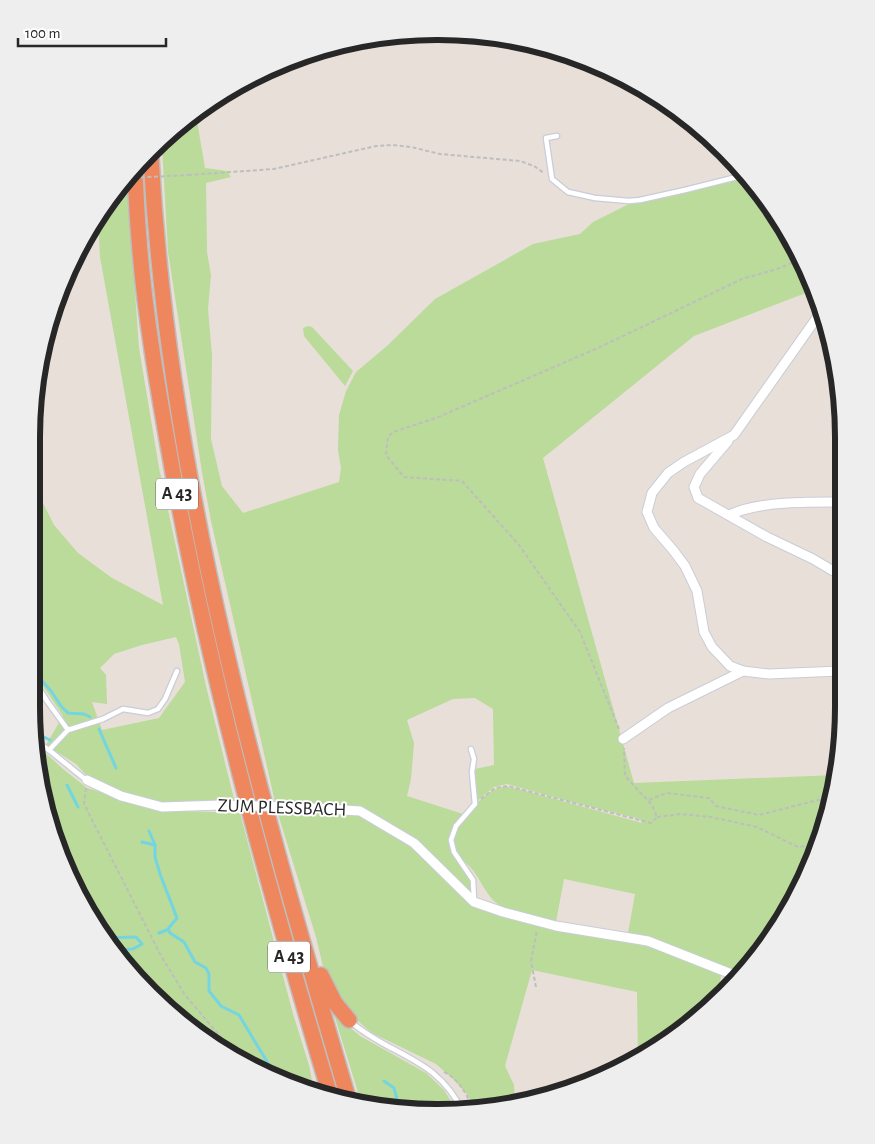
<svg xmlns="http://www.w3.org/2000/svg" width="875" height="1144" font-family="'Alegreya Sans',sans-serif">
<style>
.green{fill:#badb9a;fill-rule:evenodd}
.lines{fill:none;stroke-linecap:round;stroke-linejoin:round}
.stream{stroke:#74d5e2;stroke-width:3}
.lane-casing{stroke:#c8cdd8;stroke-width:7}
.street-casing{stroke:#c8cdd8;stroke-width:11}
.highway-casing{stroke:#bebebe;stroke-width:18}
.path{stroke:#bebebe;stroke-width:2;stroke-dasharray:4 2.5;stroke-linecap:butt}
.lane{stroke:#fff;stroke-width:4.5}
.street{stroke:#fff;stroke-width:9}
.highway{stroke:#ef875e;stroke-width:15}
.street-bridge-casing{stroke:#c8cdd8;stroke-width:11;stroke-linecap:butt}
.path-bridge{stroke:#bebebe;stroke-width:2;stroke-dasharray:4 2.5;stroke-linecap:butt}
.street-bridge{stroke:#fff;stroke-width:9}
.labels{text-anchor:middle;dominant-baseline:central;stroke-width:4;stroke-linejoin:round;paint-order:stroke}
.shield{fill:#fff;stroke:#686868;stroke-width:1}
.shield-label{font-size:18px;font-weight:bold;fill:#272727}
.street-label{font-size:19px;fill:#272727;stroke:#fff}
.rim{fill:none;stroke:#272727;stroke-width:6}
</style>
<rect width="100%" height="100%" fill="#e8dfd9"/>
<!-- green -->
<g class="green">
<path d="M196,115l9,53 22,3 4,6 -25,6 1,69 4,23 -3,34 4,46 -1,84 11,47 21,27 96,-31 2,-14 -3,-18 1,-35 7,-24 10,-19 31,-26 48,-47 98,-55 47,-10 13,-12 38,-19 27,-5 88,-22 29,36 41,82 -5,-3 -117,45 -151,122 91,325 202,-8 -23,87 -38,70 -34,42 -73,-29 -40,-12 7,-39 -71,-15 -8,43c-20,-4 -46,-6 -62,-21 -9,-9 -14,-22 -22,-32 -7,-8 -19,-15 -19,-28 -1,-14 29,-47 43,-52 8,-4 18,-1 26,1l120,33 -2,-4 -76,-19 -57,-16 -13,3 -18,15 -1,-33 19,-4 -1,-56 -18,-11 -22,1 -46,21 7,23 -3,36 -4,17 56,18 -8,11 -6,14 3,13 19,29 2,15 -25,-20 -33,-35 -53,-31 -87,-8 -64,-281 -9,-49 -34,-220 -6,-105z"/>
<path d="M127,179l12,169 20,120 47,218 29,117h-76l-39,-11 -32,-15 -12,-13 -30,-19 17,-29 -32,-48 1,-210 9,41 13,26 24,28 34,25 51,27 -63,-348 -2,-39 17,-28zM176,637l3,7 6,38 -26,36 -57,12 -10,-28 15,2 -1,-29 -6,-7 14,-14 28,-9z"/>
<polygon points="308,326 312,327 353,371 345,386 304,336 303,328"/>
<polygon points="36,744 63,769 87,788 161,810 240,813 293,1014 309,1065 314,1091 235,1058 150,994 86,910 45,812"/>
<polygon points="295,807 360,812 413,845 473,904 539,926 646,946 672,955 721,975 718,999 663,1044 638,1057 637,992 532,970 505,1066 514,1085 515,1102 477,1109 466,1093 453,1079 436,1064 372,1033 352,1016 326,979 316,937 278,814 296,813"/>
<polygon points="332,1008 346,1024 360,1036 426,1073 444,1090 457,1111 361,1102"/>
</g>
<g class="lines">
<!-- stream -->
<g class="stream">
<polyline points="31,661 43,682 51,691 61,706 68,713 84,714 90,717"/>
<polyline points="99,729 116,768"/>
<polyline points="34,730 38,734 50,740"/>
<polyline points="67,785 78,807"/>
<polyline points="149,831 155,845 155,857 160,874 177,918 168,929 170,933 184,942 195,962 206,968 209,974 209,991 221,1006 239,1015 275,1075"/>
<polyline points="142,842 155,845"/>
<polyline points="159,933 167,930"/>
<polyline points="107,938 136,937 142,944 133,949 116,950"/>
<polyline points="384,1081 394,1088 399,1106"/>
</g>
<!-- lane casing -->
<g class="lane-casing">
<g id="lane">
<polyline points="557,136 546,138 552,179 568,192 595,198 629,201 640,200 685,190 745,175"/>
<polyline points="31,676 47,701 68,730"/>
<polyline points="36,742 49,750 86,780"/>
<polyline points="471,749 474,759 472,772 475,804 456,826 451,840 454,852 473,880 474,900"/>
<polyline points="49,750 68,730 103,719 123,709 148,713 158,709 165,699 177,671"/>
<path d="M351,1022c41,35 86,35 112,90"/>
</g>
</g>
<!-- street casing -->
<g class="street-casing">
<g id="street">
<polyline points="823,309 734,435 684,462 668,473 652,493 647,512 654,528 673,550 685,566 697,591 704,632 712,647 730,666 743,671 769,674 840,671"/>
<polyline points="728,441 700,474 694,487 698,498 767,537 813,559 840,575"/>
<path d="M729,515c31,-14 77,-13 111,-13"/>
<polyline points="623,739 668,708 743,671"/>
<polyline points="87,780 121,796 162,807 221,805"/>
<polyline points="295,807 360,811 414,843 474,902 503,912 556,926 648,941 739,977"/>
</g>
</g>
<!-- highway casing -->
<g class="highway-casing">
<g id="highway">
<path d="M151,157c17,322 107,636 198,944"/>
<path d="M135,172c1,22 2,44 4,67 6,81 21,161 35,240 39,210 96,415 157,619"/>
<polyline points="321,975 335,1003 349,1020"/>
</g>
</g>
<!-- path -->
<g class="path">
<polyline points="188,175 274,169 376,146 393,145 411,147 440,154 520,161 534,166 544,173"/>
<polyline points="31,696 39,713"/>
<polyline points="619,729 580,632 519,545 462,481 404,477 386,455 388,437 393,432 436,418 598,348 742,279 777,269 799,260"/>
<polyline points="86,788 84,804 160,954 185,995 242,1062"/>
<polyline points="481,799 495,788 508,786 651,823 657,817 652,805 625,776 624,748"/>
<polyline points="649,800 666,793 709,798 716,806 759,815 830,797"/>
<polyline points="657,817 681,814 711,817 757,827 798,847 817,845"/>
<polyline points="536,987 531,961 537,930"/>
<polyline points="203,1034 215,1030"/>
<path d="M444,1072c15,7 23,23 30,38"/>
</g>
<!-- lane -->
<use href="#lane" class="lane"/>
<!-- street -->
<use href="#street" class="street"/>
<!-- highway -->
<use href="#highway" class="highway"/>
<!-- street-bridge casing -->
<g class="street-bridge-casing">
<polyline id="street-bridge" points="221,805 295,807"/>
</g>
<!-- path-bridge -->
<polyline class="path-bridge" points="128,178 188,175"/>
<!-- street-bridge -->
<use href="#street-bridge" class="street-bridge"/>
</g>
<g class="labels">
<!-- shield labels -->
<g class="shield">
<rect x="156" y="478.5" width="42" height="31" rx="4"/>
<rect x="268" y="941.5" width="42" height="31" rx="4"/>
</g>
<g class="shield-label">
<text x="177" y="494">A 43</text>
<text x="289" y="957">A 43</text>
</g>
<!-- street labels -->
<g class="street-label">
<text transform="translate(282 808) rotate(2)">ZUM PLESSBACH</text>
</g>
</g>
<!-- crop -->
<path d="M0 0H875V1144H0ZM437 40H438A397 397 0 0 1 835 437V707A397 397 0 0 1 438 1104H437A397 397 0 0 1 40 707V437A397 397 0 0 1 437 40Z" fill="#eee" fill-rule="evenodd"/>
<path class="rim" d="M437 40H438A397 397 0 0 1 835 437V707A397 397 0 0 1 438 1104H437A397 397 0 0 1 40 707V437A397 397 0 0 1 437 40Z"/>
<!-- scale -->
<path d="M18 38v8h148v-8" fill="none" stroke="#272727" stroke-width="2.5"/>
<text x="25" y="38" font-size="15" fill="#272727" stroke="#ffffff" stroke-width="4" paint-order="stroke">100 m</text>
</svg>
